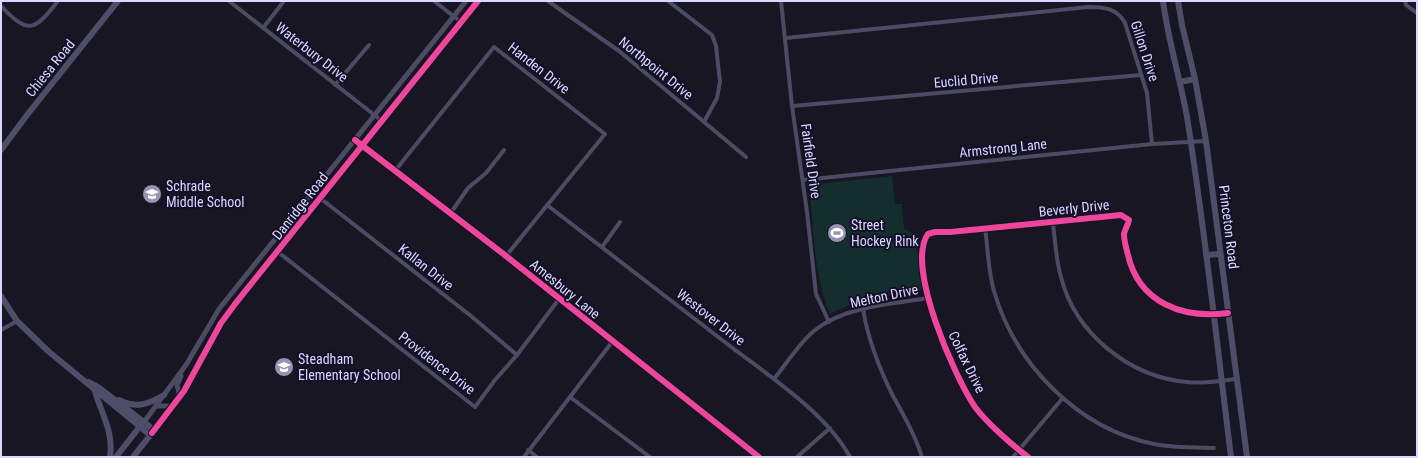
<svg xmlns="http://www.w3.org/2000/svg" width="1418" height="458" font-family="'Roboto Condensed',sans-serif">
<style>
.green{fill:#142e2e}
.lines{fill:none;stroke-linecap:round;stroke-linejoin:round}
.minor{stroke:#4b4b63;stroke-width:4}
.tertiary{stroke:#4b4b63;stroke-width:5}
.secondary{stroke:#4e4e69;stroke-width:6}
.cycleway-casing{stroke:#131028;stroke-width:8}
.cycleway{stroke:#ed469a;stroke-width:6}
.labels{text-anchor:middle;dominant-baseline:central;stroke-width:4;stroke-linejoin:round;paint-order:stroke}
.street-label{font-size:14px;fill:#dbd8ff;stroke:#131028}
.poi-label{font-size:14px;fill:#dbd8ff;stroke:#131028;text-anchor:start}
</style>
<rect width="100%" height="100%" fill="#171622"/>
<!-- green -->
<path class="green" d="M892,176l3,28h7l2,25 11,5 -1,9 4,12 4,33 -4,3 -62,11 -26,12c-17,-40 -16,-87 -21,-129z"/>
<g class="lines">
<!-- minor -->
<g class="minor">
<polyline points="229,1 382,121"/>
<polyline points="434,1 461,22"/>
<polyline points="548,1 619,51 746,157"/>
<polyline points="668,1 712,35 716,46 720,82 717,98 704,122"/>
<polyline points="781,1 792,106 807,212 816,294 829,322"/>
<polyline points="1405,1 1406,5 1417,13"/>
<path d="M1,6c28,30 34,24 57,-5"/>
<polyline points="263,28 284,1"/>
<path d="M786,38l302,-31c16,0 29,1 37,16l22,70 5,51"/>
<polyline points="335,85 369,45"/>
<polyline points="792,106 1141,75"/>
<polyline points="394,172 494,47 605,134 506,256"/>
<polyline points="803,180 1152,144 1206,141"/>
<polyline points="320,198 471,316 517,355"/>
<path d="M547,205c60,46 119,92 179,138 40,31 100,69 124,114"/>
<polyline points="450,214 468,188 486,173 504,150"/>
<path d="M1053,223c2,18 3,37 8,54 14,56 68,100 126,105 15,2 33,-1 48,-3"/>
<path d="M985,228c3,20 3,43 9,63 21,73 84,138 160,153 19,4 40,3 60,4"/>
<polyline points="602,247 620,222"/>
<polyline points="278,252 475,407 495,380 517,355 559,299"/>
<path d="M863,309c5,30 16,59 30,87 11,20 22,39 29,61"/>
<polyline points="1,330 17,321"/>
<path d="M774,379c13,-16 25,-36 41,-49 31,-24 77,-26 114,-32"/>
<polyline points="570,397 650,457"/>
<polyline points="528,450 537,457"/>
<polyline points="524,457 612,342"/>
<polyline points="797,457 830,428"/>
<polyline points="1013,457 1062,399"/>
<path d="M1028,457c-16,-12 -41,-34 -53,-50 -20,-29 -70,-142 -47,-173l7,-2h15l171,-17 8,5c-1,5 -4,9 -5,14 0,7 2,14 4,21 11,48 55,64 100,58"/>
</g>
<!-- tertiary -->
<g class="tertiary">
<polyline points="355,140 506,256 759,457"/>
<polyline points="180,397 177,385 181,376"/>
<polyline points="156,406 173,406"/>
<polyline points="144,422 186,365 219,309 466,1"/>
<polyline points="153,432 184,391 221,323 235,304 478,1"/>
</g>
<!-- secondary -->
<g class="secondary">
<path d="M1163,1c5,39 17,77 24,116 18,113 30,227 44,340"/>
<polyline points="1178,1 1182,25 1195,79 1206,141 1247,457"/>
<polyline points="1180,82 1195,79"/>
<polyline points="1,150 27,115 118,1"/>
<polyline points="1206,255 1220,254"/>
<polyline points="1,296 17,321 48,351 150,435"/>
<polyline points="89,382 98,387 154,430"/>
<path d="M95,391c6,22 19,41 15,66"/>
<path d="M119,400c17,9 30,4 45,-5"/>
<polyline points="116,457 141,425"/>
<polyline points="133,457 152,433"/>
</g>
<!-- cycleway casing -->
<g class="cycleway-casing">
<g id="cycleway">
<polyline points="355,140 506,256 759,457"/>
<polyline points="152,433 184,391 221,323 235,304 478,1"/>
<path d="M1028,457c-16,-12 -41,-34 -53,-50 -20,-29 -70,-142 -47,-173l7,-2h15l171,-17 8,5c-1,5 -4,9 -5,14 0,7 2,14 4,21 11,48 55,64 100,58"/>
</g>
</g>
<!-- cycleway -->
<use href="#cycleway" class="cycleway"/>
</g>
<!-- icons -->
<defs>
<g id="school-disc" transform="scale(1)"><circle r="9.5" fill="#9694b2" stroke="#131028"/><path d="M0-5L7-2L0 1L-7-2ZM-4 1L0 2.5L4 1V4Q0 6-4 4Z" fill="#fff"/></g>
<g id="stadium-disc" transform="scale(1)"><circle r="9.5" fill="#9694b2" stroke="#131028"/><path d="M0-5a6.5 5 0 1 0 0 10a6.5 5 0 1 0 0-10ZM-3.5-1.8h7v3.6h-7Z" fill="#fff"/></g>
</defs>
<g fill-rule="evenodd">
<use href="#school-disc" x="152" y="194"/>
<use href="#stadium-disc" x="837" y="233"/>
<use href="#school-disc" x="284" y="367"/>
</g>
<g class="labels">
<!-- street labels -->
<g class="street-label">
<text transform="translate(1145 51) rotate(72)">Gillon Drive</text>
<text transform="translate(312 52) rotate(38)">Waterbury Drive</text>
<text transform="translate(50 68) rotate(-51)">Chiesa Road</text>
<text transform="translate(539 68) rotate(38)">Handen Drive</text>
<text transform="translate(656 68) rotate(39)">Northpoint Drive</text>
<text transform="translate(966 80) rotate(-5)">Euclid Drive</text>
<text transform="translate(1003 148) rotate(-6)">Armstrong Lane</text>
<text transform="translate(811 161) rotate(82)">Fairfield Drive</text>
<text transform="translate(300 206) rotate(-52)">Danridge Road</text>
<text transform="translate(1074 208) rotate(-6)">Beverly Drive</text>
<text transform="translate(1229 227) rotate(83)">Princeton Road</text>
<text transform="translate(426 267) rotate(38)">Kallan Drive</text>
<text transform="translate(565 289) rotate(39)">Amesbury Lane</text>
<text transform="translate(884 296) rotate(-12)">Melton Drive</text>
<text transform="translate(711 317) rotate(38)">Westover Drive</text>
<text transform="translate(967 362) rotate(64)">Colfax Drive</text>
<text transform="translate(437 363) rotate(38)">Providence Drive</text>
</g>
<!-- poi labels -->
<g class="poi-label">
<text x="166" y="186">Schrade<tspan x="166" dy="16">Middle School</tspan></text>
<text x="851" y="225">Street<tspan x="851" dy="16">Hockey Rink</tspan></text>
<text x="298" y="359">Steadham<tspan x="298" dy="16">Elementary School</tspan></text>
</g>
</g>
<!-- border -->
<rect width="1418" height="458" fill="none" stroke="#dbd8ff" stroke-width="4"/>
</svg>
